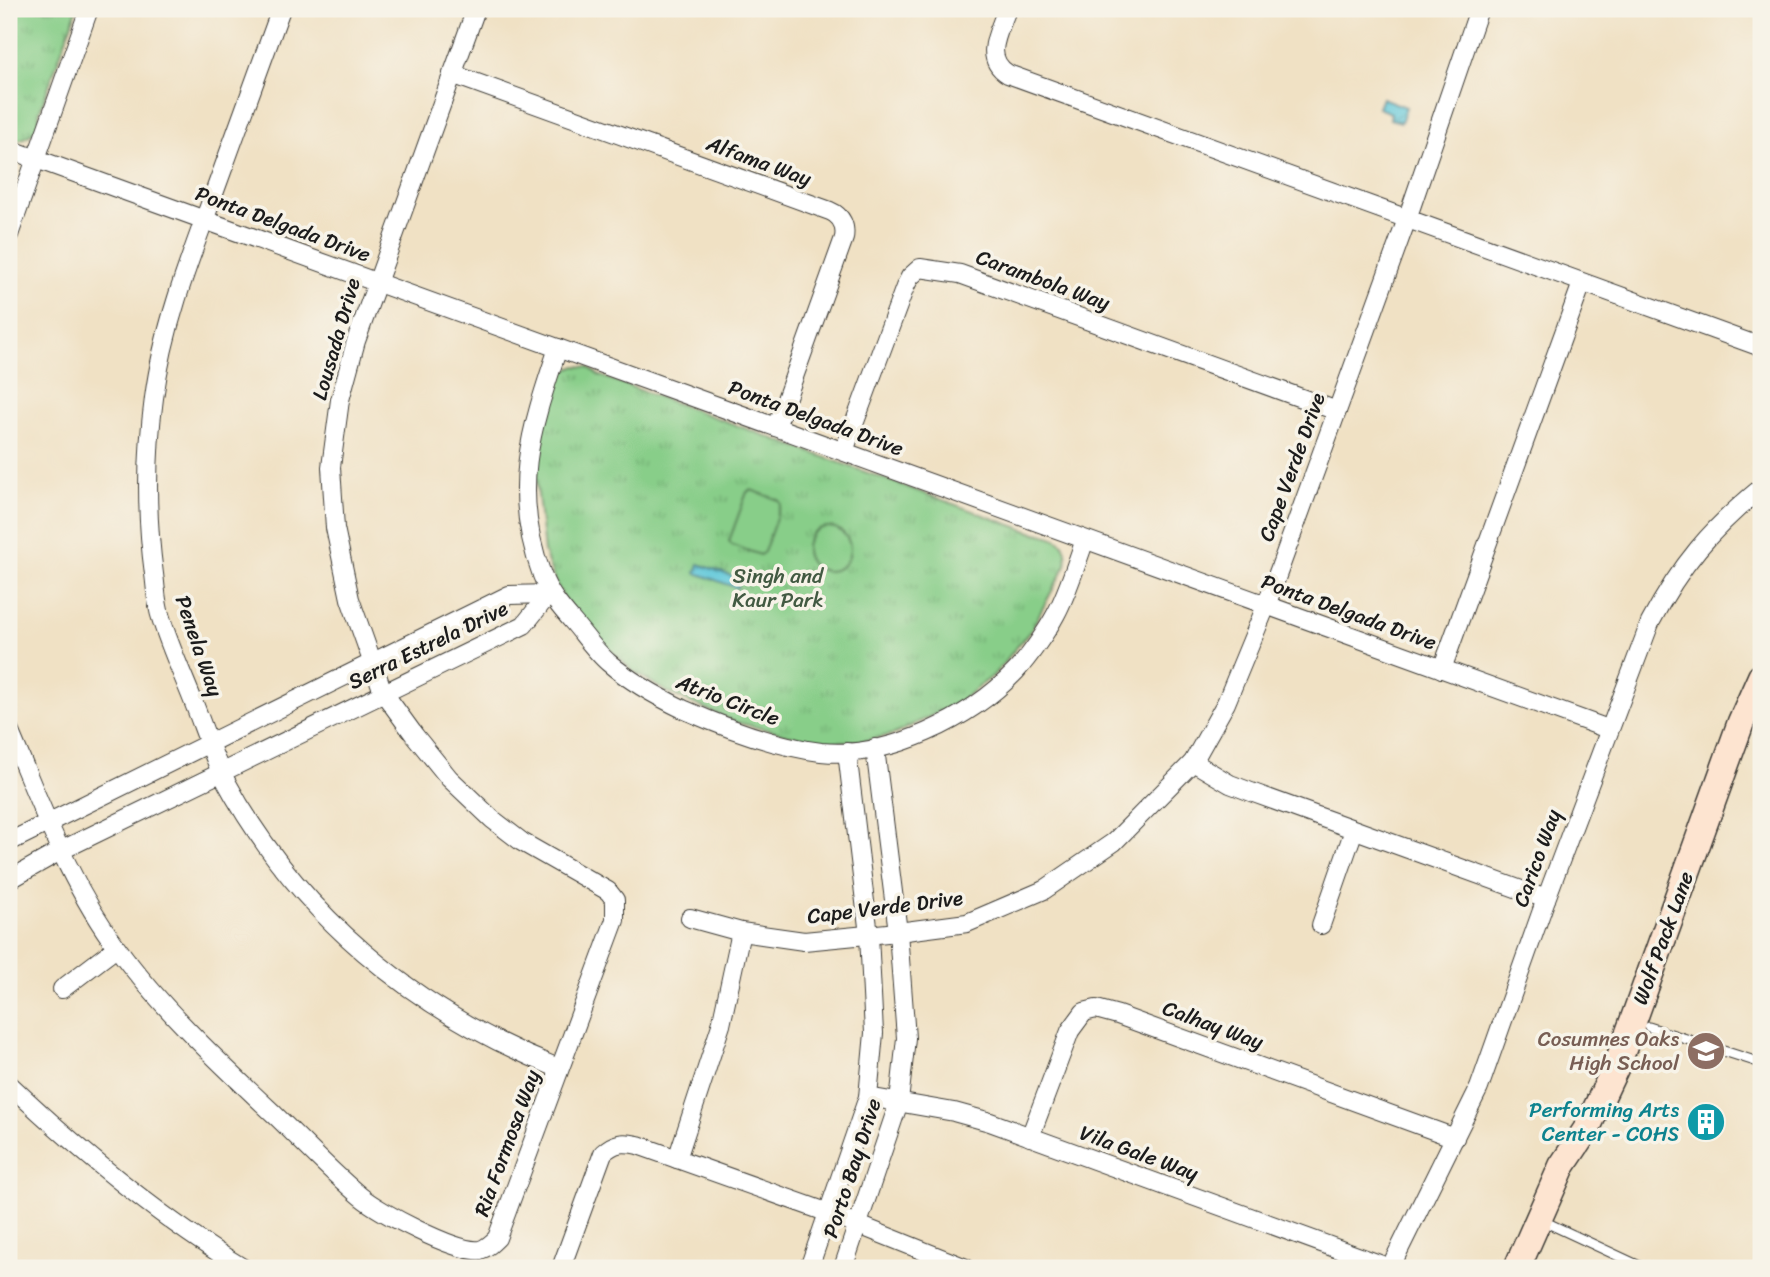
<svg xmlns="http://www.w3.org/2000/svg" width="1770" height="1277" font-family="Sriracha,sans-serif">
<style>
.grass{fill:url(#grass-tufts);stroke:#527552;stroke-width:2}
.pitch{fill:#88ce89;stroke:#527552;stroke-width:2}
.water{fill:url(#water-waves);stroke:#3d727b;stroke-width:2}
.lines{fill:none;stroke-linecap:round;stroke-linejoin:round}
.lane-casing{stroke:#3c3a35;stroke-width:11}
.street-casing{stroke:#3c3a35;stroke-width:20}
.secondary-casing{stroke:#3c3a35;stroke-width:29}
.lane{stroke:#fff;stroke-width:9}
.street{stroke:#fff;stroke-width:18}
.secondary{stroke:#fde4d0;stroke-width:26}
.labels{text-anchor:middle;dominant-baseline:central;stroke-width:7;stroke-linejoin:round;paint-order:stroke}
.street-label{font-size:21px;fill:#1c1c1c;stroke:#f7f3e8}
.park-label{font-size:21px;fill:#425a42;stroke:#f7f3e8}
.education-label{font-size:21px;fill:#785e54;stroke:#f7f3e8;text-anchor:end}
.culture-label{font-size:21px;fill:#0d838f;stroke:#f7f3e8;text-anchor:end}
</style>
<defs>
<pattern id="grass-tufts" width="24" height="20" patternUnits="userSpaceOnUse" patternTransform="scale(1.75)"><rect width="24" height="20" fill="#88ce89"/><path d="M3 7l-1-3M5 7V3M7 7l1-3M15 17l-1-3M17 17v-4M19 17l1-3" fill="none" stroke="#75b076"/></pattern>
<pattern id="water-waves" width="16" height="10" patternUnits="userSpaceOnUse" patternTransform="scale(1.75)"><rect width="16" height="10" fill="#5ec8da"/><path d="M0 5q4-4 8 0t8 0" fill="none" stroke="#51abba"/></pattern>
</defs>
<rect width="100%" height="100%" fill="#f7f3e8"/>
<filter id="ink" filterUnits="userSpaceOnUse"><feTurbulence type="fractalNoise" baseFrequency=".0143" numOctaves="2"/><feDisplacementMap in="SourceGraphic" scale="14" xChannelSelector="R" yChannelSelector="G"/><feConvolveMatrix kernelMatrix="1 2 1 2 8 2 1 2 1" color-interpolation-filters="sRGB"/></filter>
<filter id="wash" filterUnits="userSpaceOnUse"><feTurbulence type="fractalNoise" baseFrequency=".00686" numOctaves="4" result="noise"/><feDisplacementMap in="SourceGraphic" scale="28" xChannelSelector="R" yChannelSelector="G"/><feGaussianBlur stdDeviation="1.57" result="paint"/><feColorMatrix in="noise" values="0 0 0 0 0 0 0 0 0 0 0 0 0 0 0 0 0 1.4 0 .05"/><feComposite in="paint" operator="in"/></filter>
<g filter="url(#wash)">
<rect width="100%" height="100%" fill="#f0e1c4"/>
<!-- grass -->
<g class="grass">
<path d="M9,9h68l-38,104 1,10c-7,13 -17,18 -31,18z"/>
<path d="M576,366l13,1 9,8 427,155c20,7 46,3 41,35l-35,65 -38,46 -36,27 -62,31 -32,7 -44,1 -84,-20 -68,-30 -34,-21 -57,-53 -19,-32 -13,-34 -8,-76 8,-58 14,-44z"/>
</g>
<!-- pitch -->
<g class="pitch">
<polygon points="751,490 779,500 781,504 764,552 760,555 732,545 729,541 747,492"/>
<circle cx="828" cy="549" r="22"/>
</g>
<!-- water -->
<g class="water">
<polygon points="1382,98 1406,107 1401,122 1390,119 1391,113 1378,108"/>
<polygon points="699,564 740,579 737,588 696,573"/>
</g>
</g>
<g filter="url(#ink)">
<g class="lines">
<!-- lane casing -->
<g class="lane-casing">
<g id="lane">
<polyline points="1649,1027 1761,1063"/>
<polyline points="1541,1220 1644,1268"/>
</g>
</g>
<!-- street casing -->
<g class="street-casing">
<g id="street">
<path d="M281,9c-23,63 -46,126 -69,190 -24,64 -49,130 -58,199 -8,59 -8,117 0,176 2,14 2,30 7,44 9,30 23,59 34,88 9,23 17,48 28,70 73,137 192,236 335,292"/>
<path d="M1007,9c-8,23 -25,49 1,65l753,273"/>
<path d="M452,74l378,137c12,5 16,15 14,27l-68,189"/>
<polyline points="9,149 1608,729"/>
<polyline points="9,235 89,9"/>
<path d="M558,348c-27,81 -48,141 -16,227 7,19 18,32 32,48 11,13 22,29 35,40 22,19 49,34 76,47 43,19 89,36 136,42 68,7 149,-33 195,-81 13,-14 31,-40 40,-57 12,-22 20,-50 29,-74"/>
<polyline points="844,451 905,287 910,277 920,268 960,274 1337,411"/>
<polyline points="1442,669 1582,283"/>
<path d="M9,730c32,74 60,154 109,219 45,61 102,114 157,166 28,27 55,56 85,81 19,16 96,57 120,54 7,-2 12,-7 17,-12l118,-318v-20l-7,-9 -86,-49 -30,-23 -43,-41 -34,-42 -32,-44 -33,-93 -15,-71 -4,-61 9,-67 16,-59 120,-332"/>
<polyline points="1193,762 1230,784 1251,792 1546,899"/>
<polyline points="9,842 509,595 549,594"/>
<polyline points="9,880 62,850 524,625 549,594"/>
<polyline points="690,918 741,932 804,941 898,932 967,923 1044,890 1114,842 1193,762 1226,703 1266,606 1407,219 1479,9"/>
<polyline points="1321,925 1354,830"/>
<polyline points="62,989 116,948"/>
<path d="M9,1084c72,68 149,133 234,184"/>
<polyline points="868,1097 954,1112 990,1122 1390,1268"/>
<polyline points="1030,1137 1070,1031 1084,1012 1096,1009 1118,1015 1455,1138"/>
<polyline points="677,1159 721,1025 741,932"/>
<path d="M561,1268l42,-115c12,-11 20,-11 35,-8l191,68 137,55"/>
<polyline points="809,1268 868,1097 874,1033 869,935 847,752"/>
<polyline points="843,1268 899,1102 906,1038 898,932 875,748"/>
<path d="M1390,1268l89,-180 67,-189 104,-276c31,-59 60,-93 111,-135"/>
</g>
</g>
<!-- secondary casing -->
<g class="secondary-casing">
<polyline id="secondary" points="1517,1268 1562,1166 1586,1130 1619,1060 1741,722 1761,677"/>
</g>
<!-- lane -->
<use href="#lane" class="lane"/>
<!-- street -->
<use href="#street" class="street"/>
<!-- secondary -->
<use href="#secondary" class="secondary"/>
</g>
</g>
<!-- icons -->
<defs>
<g id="school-disc" transform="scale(2.0125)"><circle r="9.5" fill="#8d6e63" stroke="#f7f3e8"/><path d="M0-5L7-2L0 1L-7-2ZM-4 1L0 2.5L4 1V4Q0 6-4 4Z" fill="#fff"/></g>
<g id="building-disc" transform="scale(2.0125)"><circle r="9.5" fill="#0f9aa8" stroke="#f7f3e8"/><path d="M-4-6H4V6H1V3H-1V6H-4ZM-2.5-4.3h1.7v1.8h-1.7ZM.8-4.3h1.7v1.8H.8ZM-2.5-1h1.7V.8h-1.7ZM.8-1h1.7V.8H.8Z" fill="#fff"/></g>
</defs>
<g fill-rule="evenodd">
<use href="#school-disc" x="1706" y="1051"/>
<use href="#building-disc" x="1706" y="1122"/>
</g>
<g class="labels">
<!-- street labels -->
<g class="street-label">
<text transform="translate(759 161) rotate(20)">Alfama Way</text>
<text transform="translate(283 224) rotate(20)">Ponta Delgada Drive</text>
<text transform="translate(1043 280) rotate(20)">Carambola Way</text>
<text transform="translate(336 339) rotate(-74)">Lousada Drive</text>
<text transform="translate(816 418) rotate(20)">Ponta Delgada Drive</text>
<text transform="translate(1292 467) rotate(-70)">Cape Verde Drive</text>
<text transform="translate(1349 612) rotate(20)">Ponta Delgada Drive</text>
<text transform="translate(428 645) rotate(-26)">Serra Estrela Drive</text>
<text transform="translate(199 646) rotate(71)">Penela Way</text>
<text transform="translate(728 700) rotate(21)">Atrio Circle</text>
<text transform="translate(1537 858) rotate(-70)">Carico Way</text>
<text transform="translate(885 907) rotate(-7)">Cape Verde Drive</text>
<text transform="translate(1663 938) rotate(-70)">Wolf Pack Lane</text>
<text transform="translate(1213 1025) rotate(20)">Calhay Way</text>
<text transform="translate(507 1143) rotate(-70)">Ria Formosa Way</text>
<text transform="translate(1139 1153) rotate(20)">Vila Gale Way</text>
<text transform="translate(852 1168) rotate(-72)">Porto Bay Drive</text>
</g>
<!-- park labels -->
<g class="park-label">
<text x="778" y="576">Singh and<tspan x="778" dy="24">Kaur Park</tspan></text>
</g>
<!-- education labels -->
<g class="education-label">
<text x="1679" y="1039">Cosumnes Oaks<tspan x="1679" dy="24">High School</tspan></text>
</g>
<!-- culture labels -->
<g class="culture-label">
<text x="1679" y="1110">Performing Arts<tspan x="1679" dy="24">Center - COHS</tspan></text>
</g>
</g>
<!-- margin -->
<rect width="1770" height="1277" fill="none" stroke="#f7f3e8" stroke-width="35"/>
</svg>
